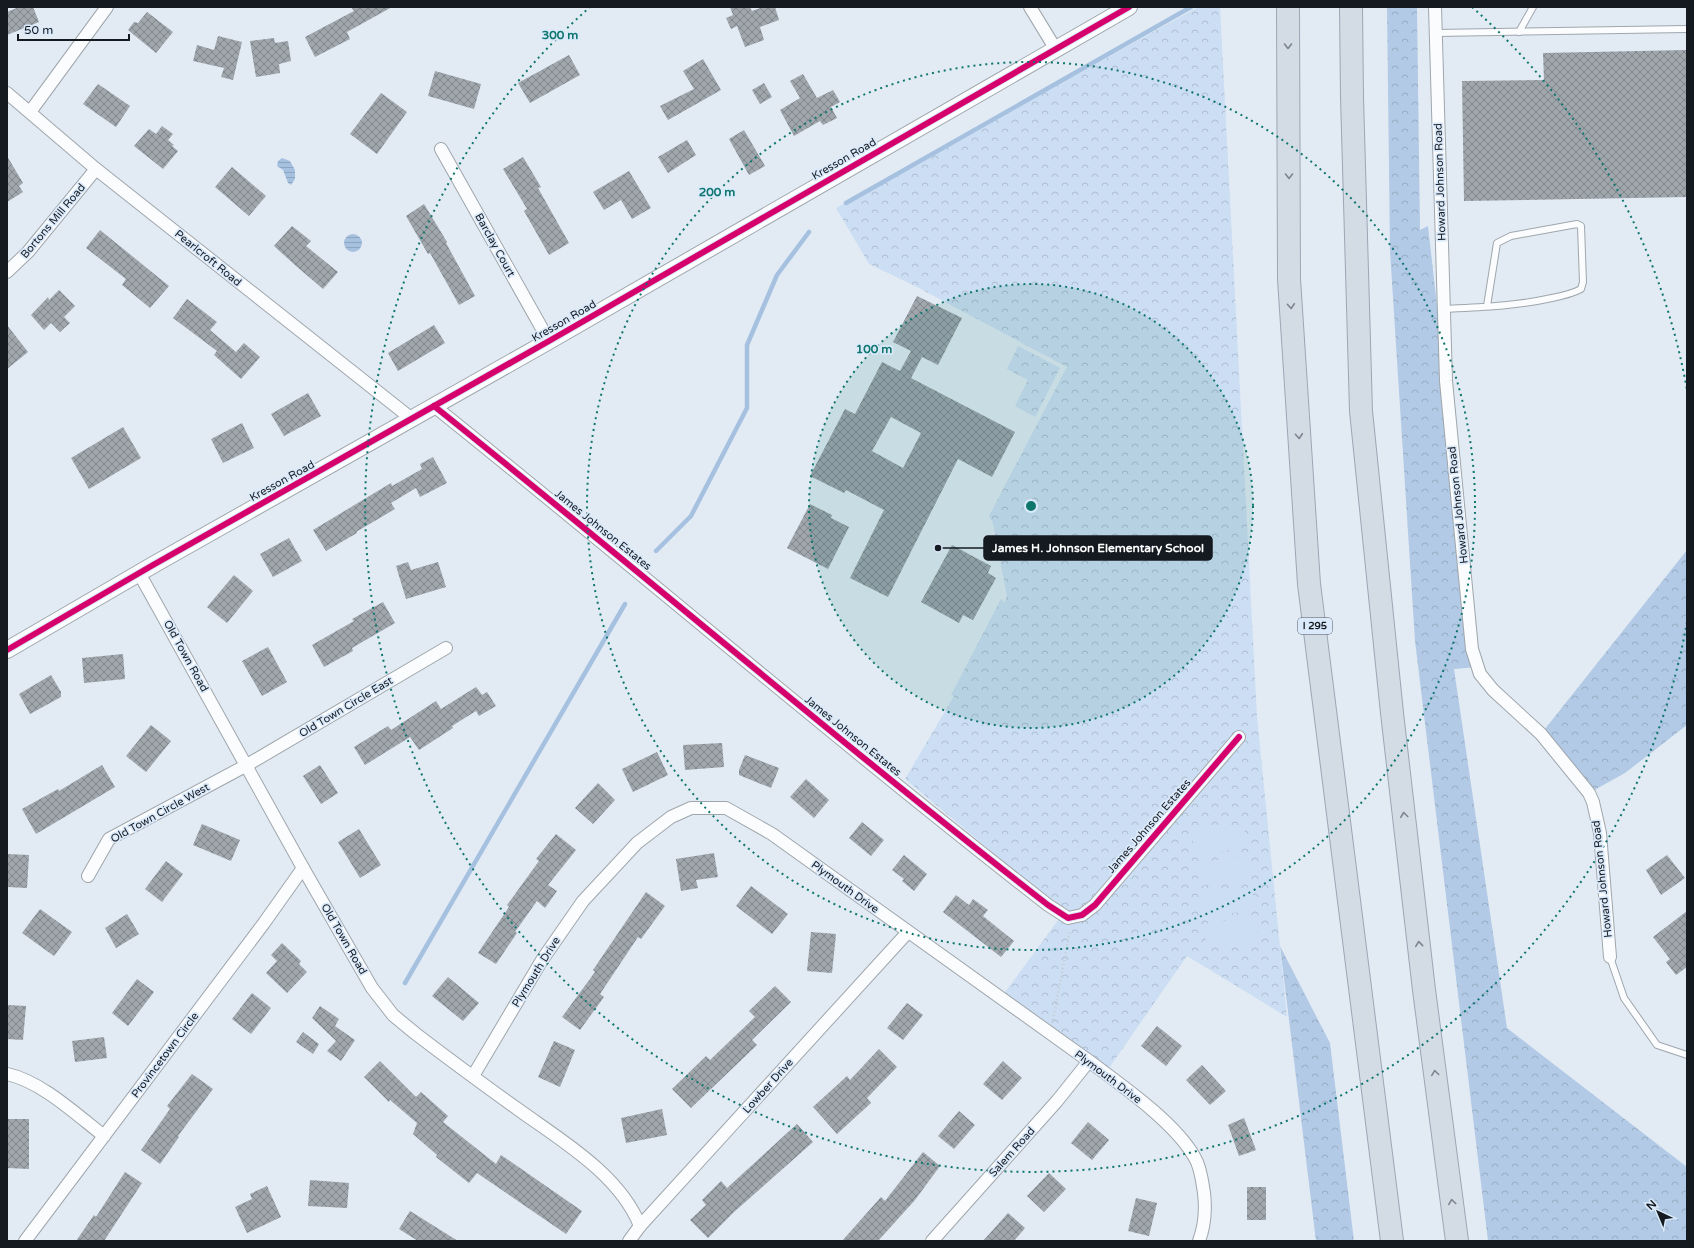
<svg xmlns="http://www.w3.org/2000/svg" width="1694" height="1248" font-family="'Varela Round',sans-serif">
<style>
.forest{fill:url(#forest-crowns)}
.park{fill:url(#park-crowns)}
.pitch{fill:#ccdef3}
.water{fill:url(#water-rules)}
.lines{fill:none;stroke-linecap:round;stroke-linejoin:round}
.stream{stroke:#a6c1e0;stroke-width:4.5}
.building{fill:url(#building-cross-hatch);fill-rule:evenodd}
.service-casing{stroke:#9fa6ac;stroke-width:8}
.minor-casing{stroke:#9fa6ac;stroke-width:14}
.tertiary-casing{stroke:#9fa6ac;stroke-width:18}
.motorway-casing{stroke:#9ba7b5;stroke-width:24}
.path{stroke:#c9cccf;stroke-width:2.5;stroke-dasharray:1 3;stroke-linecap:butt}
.service{stroke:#fbfcfd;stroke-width:6}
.minor{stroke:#fbfcfd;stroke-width:12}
.tertiary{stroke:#fbfcfd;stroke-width:16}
.motorway{stroke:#d3dbe5;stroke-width:22}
.cycleway-casing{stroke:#dbeafb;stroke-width:8}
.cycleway{stroke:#d6006c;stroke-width:6}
.oneway{stroke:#7e848c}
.ring{fill:none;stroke:#0f766e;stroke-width:2;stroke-dasharray:2 4}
.labels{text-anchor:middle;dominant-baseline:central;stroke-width:3.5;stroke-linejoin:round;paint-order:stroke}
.shield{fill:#dbeafb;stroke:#505862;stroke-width:1}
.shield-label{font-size:10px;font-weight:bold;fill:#151a20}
.street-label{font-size:11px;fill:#151a20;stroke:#dbeafb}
.centre{fill:#0f766e;stroke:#dbeafb;stroke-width:2}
.ring-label{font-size:12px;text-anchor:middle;font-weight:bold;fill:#0f766e;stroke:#dbeafb;stroke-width:3.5;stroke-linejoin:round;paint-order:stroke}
.leader{fill:none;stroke:#151a20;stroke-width:1.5}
.callout-dot{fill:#151a20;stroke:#dbeafb;stroke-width:1.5}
.callout{fill:#151a20;stroke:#151a20;stroke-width:1.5}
.callout-label{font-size:12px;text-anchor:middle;font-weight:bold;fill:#fff}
</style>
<defs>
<pattern id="forest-crowns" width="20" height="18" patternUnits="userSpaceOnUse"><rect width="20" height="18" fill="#b2cae5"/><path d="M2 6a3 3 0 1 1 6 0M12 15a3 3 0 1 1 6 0" fill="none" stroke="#98adc4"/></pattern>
<pattern id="park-crowns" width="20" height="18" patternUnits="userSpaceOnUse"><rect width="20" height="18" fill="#ccdef3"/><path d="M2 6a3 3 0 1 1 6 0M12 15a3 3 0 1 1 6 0" fill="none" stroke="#aebed0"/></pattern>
<pattern id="water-rules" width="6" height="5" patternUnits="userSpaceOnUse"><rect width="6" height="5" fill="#a6c1e0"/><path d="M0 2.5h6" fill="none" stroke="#8ea5c0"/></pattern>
<pattern id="building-cross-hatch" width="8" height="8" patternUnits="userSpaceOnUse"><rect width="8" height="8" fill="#9fa6ac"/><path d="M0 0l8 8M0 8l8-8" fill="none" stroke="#80868c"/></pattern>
</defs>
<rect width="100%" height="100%" fill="#e2ebf4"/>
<!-- forest -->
<g class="forest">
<polygon points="1387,7 1417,7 1420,230 1428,226 1478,667 1454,669 1507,1028 1687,1167 1687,1241 1488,1241 1415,641 1390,251"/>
<polygon points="1687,550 1687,725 1625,773 1589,793 1541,734"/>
<polygon points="1280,946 1330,1043 1354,1241 1316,1241"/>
</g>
<!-- park -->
<g class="park">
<polygon points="1198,7 1220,7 1257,716 1287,1017 1187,956 1102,1078 997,1003 1064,912 905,779 954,696 951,695 1001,599 1004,603 1007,596 993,523 989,516 1067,367 917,287 869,264 836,208"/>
<polygon points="1018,346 1060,368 1035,417 1015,406 1028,380 1007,369"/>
</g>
<!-- pitch -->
<g class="pitch">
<polygon points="1244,825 1247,848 1195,855 1191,832"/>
<polygon points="1248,856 1251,879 1199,886 1196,863"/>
<polygon points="1252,887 1255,910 1203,917 1199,894"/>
<polygon points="1256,917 1259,940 1207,947 1203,924"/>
</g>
<!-- water -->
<g class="water">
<polygon points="282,158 290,161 295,170 295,179 291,185 288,183 283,170 277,166 278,161"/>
<circle cx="353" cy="243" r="9"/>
</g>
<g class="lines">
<!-- stream -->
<g class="stream">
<polyline points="846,203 1191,7"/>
<polyline points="656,551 691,516 747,408 747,345 777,275 809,232"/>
<polyline points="405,983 625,604"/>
</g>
</g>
<!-- building -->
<g class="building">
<polygon points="19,7 33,7 39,22 7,35 7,12"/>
<polygon points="351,7 392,7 347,32 350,39 315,57 305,37 354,11"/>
<polygon points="730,7 750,7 752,11 763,7 775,7 779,20 760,27 764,40 745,47 737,26 731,29 726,18 733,15"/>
<polygon points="147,12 173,32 156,53 128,30 134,22 138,23"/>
<polygon points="218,36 242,42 233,80 221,77 224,68 193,61 197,45 214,50"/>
<polygon points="274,38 275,43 288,41 291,61 279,64 280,73 256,77 250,41"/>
<polygon points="1687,50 1687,197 1464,201 1462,81 1544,80 1543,53"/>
<polygon points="569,55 580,75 530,103 518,83"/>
<polygon points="703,59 721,90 668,120 660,106 694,89 683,71"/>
<polygon points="435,71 481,84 474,109 428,96"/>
<polygon points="803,74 817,98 833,90 840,102 831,107 837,118 823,125 820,121 794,136 780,110 800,98 790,81"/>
<polygon points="764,83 772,97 760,104 752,90"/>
<polygon points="98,84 130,106 116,127 83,104"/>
<polygon points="381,93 407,112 377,154 350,134"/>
<polygon points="162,126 173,134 168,140 174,145 172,146 178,151 163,169 134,146 149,129 156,134"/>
<polygon points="744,130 765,166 749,175 729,139"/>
<polygon points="687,140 696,155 668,173 658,157"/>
<polygon points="7,156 23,183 19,186 23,192 7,202"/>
<polygon points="523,157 541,187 538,188 569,243 549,255 524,211 527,209 503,169"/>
<polygon points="232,167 266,196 249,216 215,187"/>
<polygon points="629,171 651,208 632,219 621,200 604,210 593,192"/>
<polygon points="424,204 447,242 446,243 475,296 459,305 430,253 428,254 406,216"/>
<polygon points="292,226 311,241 306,246 338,272 323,289 296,266 274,246"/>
<polygon points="100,230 169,286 150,308 122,285 126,279 86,248"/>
<polygon points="59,290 75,306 64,317 70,323 60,332 51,323 44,330 31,315 48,297 49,300"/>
<path d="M917,296l45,22 -24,47 -16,-8 -11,21 104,54 -23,45 -34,-18 -70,138 -38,-19 34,-68 -38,-20 -2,3 -34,-17 35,-67 10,5 27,-52 18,9 11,-20 -18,-9zM891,417l30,16 -18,35 -31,-17z"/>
<polygon points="187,299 217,322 210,330 236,352 244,343 260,357 241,379 214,355 217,351 173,318"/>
<polygon points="7,325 28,352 7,369"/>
<polygon points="434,325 445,343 398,371 388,353"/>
<polygon points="308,393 321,416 284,436 271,414"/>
<polygon points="242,423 254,448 223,463 211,439"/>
<polygon points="123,427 141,458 89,489 71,458"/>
<polygon points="433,457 447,483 420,497 416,488 391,503 395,509 356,532 357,533 326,551 313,530 391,483 392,486 422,469 420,464"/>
<polygon points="810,504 832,515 831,518 849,527 828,569 787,548"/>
<polygon points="289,538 302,561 273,577 260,554"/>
<polygon points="952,545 991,566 988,573 996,578 973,620 963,615 959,623 921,602"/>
<polygon points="408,562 411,570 438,562 446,587 406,599 396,566"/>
<polygon points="234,575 253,591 227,623 207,607"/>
<polygon points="383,602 395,623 352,648 353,651 324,667 312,645 354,621 352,619"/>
<polygon points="268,647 287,682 262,696 242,661"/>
<polygon points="123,654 125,679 84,683 82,658"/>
<polygon points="51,675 61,692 61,697 30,714 19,694"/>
<polygon points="476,687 482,695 487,692 496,706 479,716 476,711 452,726 453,728 419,750 410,737 365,765 354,747 388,726 391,730 436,701 441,709"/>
<polygon points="151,725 171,741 146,772 126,756"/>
<polygon points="722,743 724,767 685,770 683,745"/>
<polygon points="657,752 668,775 633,792 622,769"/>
<polygon points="745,755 779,768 771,788 739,775 739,770"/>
<polygon points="102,765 115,787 36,834 22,809 58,789 59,791"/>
<polygon points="320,765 338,793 321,804 303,776"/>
<polygon points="806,779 829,800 814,818 790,797"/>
<polygon points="598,783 615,800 593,824 575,808"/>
<polygon points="862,822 884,840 871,856 849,838"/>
<polygon points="202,824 240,840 231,861 193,845"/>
<polygon points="359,829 381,865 360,878 338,842"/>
<polygon points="556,834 576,850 548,885 557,891 545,908 537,901 515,932 517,933 496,964 478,953 509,907 507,905 539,861 536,859"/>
<polygon points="714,853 718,877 696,880 698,888 681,891 676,859"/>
<polygon points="7,854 29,855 27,888 7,887"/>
<polygon points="904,855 927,874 914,891 902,881 904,879 892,870"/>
<polygon points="1667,855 1685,878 1661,895 1646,870"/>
<polygon points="166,861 183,874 162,902 145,889"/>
<polygon points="751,886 788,914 772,934 736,906"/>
<polygon points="646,892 665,906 641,939 638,937 600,994 604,997 580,1030 562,1017 595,972 593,970"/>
<polygon points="956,895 969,905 973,899 988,910 983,916 1014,941 1001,957 943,912"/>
<polygon points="40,909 72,932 54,956 22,933"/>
<polygon points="1687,911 1687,967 1676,975 1666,962 1670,959 1653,937"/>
<polygon points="127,914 139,934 116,948 105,928"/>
<polygon points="811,932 836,934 832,973 807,971"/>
<polygon points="282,943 301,961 299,964 307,972 287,993 266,973 277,961 271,955"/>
<polygon points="448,977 479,1003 463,1021 432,996"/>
<polygon points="137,979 154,992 128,1026 112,1013"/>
<polygon points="775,986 791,1002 752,1040 757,1045 691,1108 672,1089 706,1056 710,1060 755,1017 749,1011"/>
<polygon points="252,993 271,1008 251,1034 232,1019"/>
<polygon points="907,1003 923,1015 903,1040 887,1028"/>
<polygon points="7,1005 26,1006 23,1040 7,1039"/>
<polygon points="320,1006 339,1019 335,1026 355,1040 341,1061 327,1051 336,1041 312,1018"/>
<polygon points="1157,1026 1182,1046 1166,1066 1141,1046"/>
<polygon points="303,1032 319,1044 313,1054 296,1042"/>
<polygon points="104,1037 107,1058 75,1062 72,1041"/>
<polygon points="554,1041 575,1050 560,1087 538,1077"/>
<polygon points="879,1049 897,1067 867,1098 871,1103 837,1134 813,1107 847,1076 850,1080"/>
<polygon points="380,1061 416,1097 421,1092 448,1116 443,1122 496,1164 501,1155 582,1211 566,1234 477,1173 469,1183 436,1157 437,1155 413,1134 417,1123 390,1100 389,1102 364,1077"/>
<polygon points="1003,1061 1022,1078 1002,1100 983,1084"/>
<polygon points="1202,1065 1226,1091 1210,1105 1186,1080"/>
<polygon points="192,1074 213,1089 178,1136 179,1137 160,1164 141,1150 170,1109 167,1106"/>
<polygon points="662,1109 667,1135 626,1143 621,1118"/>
<polygon points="959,1111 975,1125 954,1149 938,1136"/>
<polygon points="1244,1118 1256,1150 1239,1156 1228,1125"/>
<polygon points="7,1119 29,1119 29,1169 7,1168"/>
<polygon points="1088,1122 1109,1140 1092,1160 1071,1143"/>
<polygon points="797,1124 813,1142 734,1212 708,1238 690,1220 706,1205 702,1200 721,1181 727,1188"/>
<polygon points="923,1152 940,1166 915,1200 878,1241 842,1241 881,1197 885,1201"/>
<polygon points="125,1172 142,1183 104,1241 76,1241 94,1215 96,1217"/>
<polygon points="1049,1173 1066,1189 1044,1212 1027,1196"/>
<polygon points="310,1180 349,1183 347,1208 308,1206"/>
<polygon points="267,1186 281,1217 247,1233 235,1207 252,1199 250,1194"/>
<rect x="1247" y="1187" width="19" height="33"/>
<polygon points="1136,1198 1157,1203 1149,1236 1128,1231"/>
<polygon points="410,1211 458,1241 418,1241 399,1229"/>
<polygon points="1008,1213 1025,1228 1014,1241 983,1241"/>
</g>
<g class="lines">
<!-- service casing -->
<g class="service-casing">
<g id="service">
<polyline points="1519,32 1533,7"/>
<polyline points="1436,33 1687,29"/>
<path d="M1444,309c36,-2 72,-3 108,-11 10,-2 20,-4 29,-9l2,-7 -2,-56 -4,-2 -66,12 -14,7 -10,63"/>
<polyline points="1610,957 1624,998 1657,1045 1687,1055"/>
</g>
</g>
<!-- minor casing -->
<g class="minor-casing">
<g id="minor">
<polyline points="1030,7 1055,48"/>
<polyline points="1435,7 1446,381 1472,649 1480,674 1493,690 1541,734 1589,793 1593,802 1600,833 1610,957"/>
<polyline points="7,93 96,169 412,419"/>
<polyline points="30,112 107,7"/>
<polyline points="441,149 549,341"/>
<polyline points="7,272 28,252 96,169"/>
<path d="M434,406c206,165 406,337 614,499l20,13 14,-3 13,-10 144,-168"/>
<path d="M139,573l164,295 69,120 21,27 23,19c34,26 68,51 103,76 43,31 101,65 121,116"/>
<polyline points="88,876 109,839 247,765 446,648"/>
<path d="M7,1074c34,7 70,41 97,62"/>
<path d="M473,1076l69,-116 41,-59 54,-58 34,-26 20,-9h35l46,26 317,227c32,24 87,62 106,97 6,10 7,23 9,35 2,17 1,32 -5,48"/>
<polyline points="25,1241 264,923 303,868"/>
<polyline points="629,1241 640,1226 908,932"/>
<polyline points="932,1241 1057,1101 1089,1061"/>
</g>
</g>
<!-- tertiary casing -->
<g class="tertiary-casing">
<polyline id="tertiary" points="7,650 153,565 549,341 1129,7"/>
</g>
<!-- motorway casing -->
<g class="motorway-casing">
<g id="motorway">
<polyline points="1288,7 1289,279 1309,584 1392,1241"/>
<polyline points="1351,7 1352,97 1361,411 1392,713 1424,990 1457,1241"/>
</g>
</g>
<!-- path -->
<polyline class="path" points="1053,1020 1070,930"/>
<!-- service -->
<use href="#service" class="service"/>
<!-- minor -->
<use href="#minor" class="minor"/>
<!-- tertiary -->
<use href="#tertiary" class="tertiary"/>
<!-- motorway -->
<use href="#motorway" class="motorway"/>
<!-- cycleway casing -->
<g class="cycleway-casing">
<g id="cycleway">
<path d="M434,406c206,165 406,337 614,499l20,13 14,-3 13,-10 144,-168"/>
<polyline points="7,650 153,565 549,341 1129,7"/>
</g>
</g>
<!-- cycleway -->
<use href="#cycleway" class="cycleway"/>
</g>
<!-- one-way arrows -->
<defs><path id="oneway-chevron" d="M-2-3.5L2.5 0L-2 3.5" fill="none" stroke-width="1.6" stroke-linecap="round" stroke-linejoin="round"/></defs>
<g class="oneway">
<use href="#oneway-chevron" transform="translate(1288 46) rotate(90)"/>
<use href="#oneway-chevron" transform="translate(1289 176) rotate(90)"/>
<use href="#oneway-chevron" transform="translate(1291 306) rotate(86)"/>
<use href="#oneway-chevron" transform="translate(1299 436) rotate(86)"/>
<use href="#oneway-chevron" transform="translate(1404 815) rotate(-97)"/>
<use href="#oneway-chevron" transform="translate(1419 944) rotate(-96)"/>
<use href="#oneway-chevron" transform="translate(1435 1073) rotate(-98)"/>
<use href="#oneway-chevron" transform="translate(1452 1202) rotate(-98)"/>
</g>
<!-- distance rings -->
<circle cx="1031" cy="506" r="222" fill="#0f766e" fill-opacity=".12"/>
<g class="ring">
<circle cx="1031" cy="506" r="222"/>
<circle cx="1031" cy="506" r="444"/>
<path d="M1687 622A666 666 0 1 1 590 7M1472 7A666 666 0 0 1 1687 390"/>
</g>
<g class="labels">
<!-- shield labels -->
<rect class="shield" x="1298" y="618" width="34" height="16" rx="3"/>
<g class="shield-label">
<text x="1315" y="626">I 295</text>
</g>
<!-- street labels -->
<g class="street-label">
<text transform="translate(844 159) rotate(-30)">Kresson Road</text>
<text transform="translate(1440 182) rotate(-92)">Howard Johnson Road</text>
<text transform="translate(53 221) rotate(-50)">Bortons Mill Road</text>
<text transform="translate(495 245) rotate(61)">Barclay Court</text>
<text transform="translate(208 258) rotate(39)">Pearlcroft Road</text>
<text transform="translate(564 321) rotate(-30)">Kresson Road</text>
<text transform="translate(282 481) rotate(-29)">Kresson Road</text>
<text transform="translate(1458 505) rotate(-96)">Howard Johnson Road</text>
<text transform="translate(603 530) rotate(39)">James Johnson Estates</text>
<text transform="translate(186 656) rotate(61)">Old Town Road</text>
<text transform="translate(346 707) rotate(-31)">Old Town Circle East</text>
<text transform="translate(853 736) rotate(39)">James Johnson Estates</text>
<text transform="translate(160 813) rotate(-29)">Old Town Circle West</text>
<text transform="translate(1149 826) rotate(-49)">James Johnson Estates</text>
<text transform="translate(1602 879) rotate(-96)">Howard Johnson Road</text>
<text transform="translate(845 887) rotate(36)">Plymouth Drive</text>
<text transform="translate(344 939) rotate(60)">Old Town Road</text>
<text transform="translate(536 972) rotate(-58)">Plymouth Drive</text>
<text transform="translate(165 1055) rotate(-53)">Provincetown Circle</text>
<text transform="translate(1108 1077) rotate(37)">Plymouth Drive</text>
<text transform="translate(768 1086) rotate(-48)">Lowber Drive</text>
<text transform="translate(1012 1152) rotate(-48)">Salem Road</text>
</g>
</g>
<circle cx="1031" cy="506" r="6" class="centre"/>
<g class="ring-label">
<text x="560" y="39">300 m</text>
<text x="717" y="196">200 m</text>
<text x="874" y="353">100 m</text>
</g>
<!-- callouts -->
<path class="leader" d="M938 548L984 548"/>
<circle class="callout-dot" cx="938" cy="548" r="4"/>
<rect class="callout" x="984" y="536" width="228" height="24" rx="4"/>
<g class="callout-label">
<text x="1098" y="552">James H. Johnson Elementary School</text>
</g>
<!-- border -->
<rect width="1694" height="1248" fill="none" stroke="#151a20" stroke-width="16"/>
<!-- north arrow -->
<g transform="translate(1658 1212) rotate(316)" stroke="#dbeafb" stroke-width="3" paint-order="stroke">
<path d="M0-3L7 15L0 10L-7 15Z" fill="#151a20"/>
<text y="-6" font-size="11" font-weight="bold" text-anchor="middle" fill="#151a20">N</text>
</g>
<!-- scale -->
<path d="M18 34v6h111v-6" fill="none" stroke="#151a20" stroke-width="2"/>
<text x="24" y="34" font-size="12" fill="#151a20" stroke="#dbeafb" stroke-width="3" paint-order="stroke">50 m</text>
</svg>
